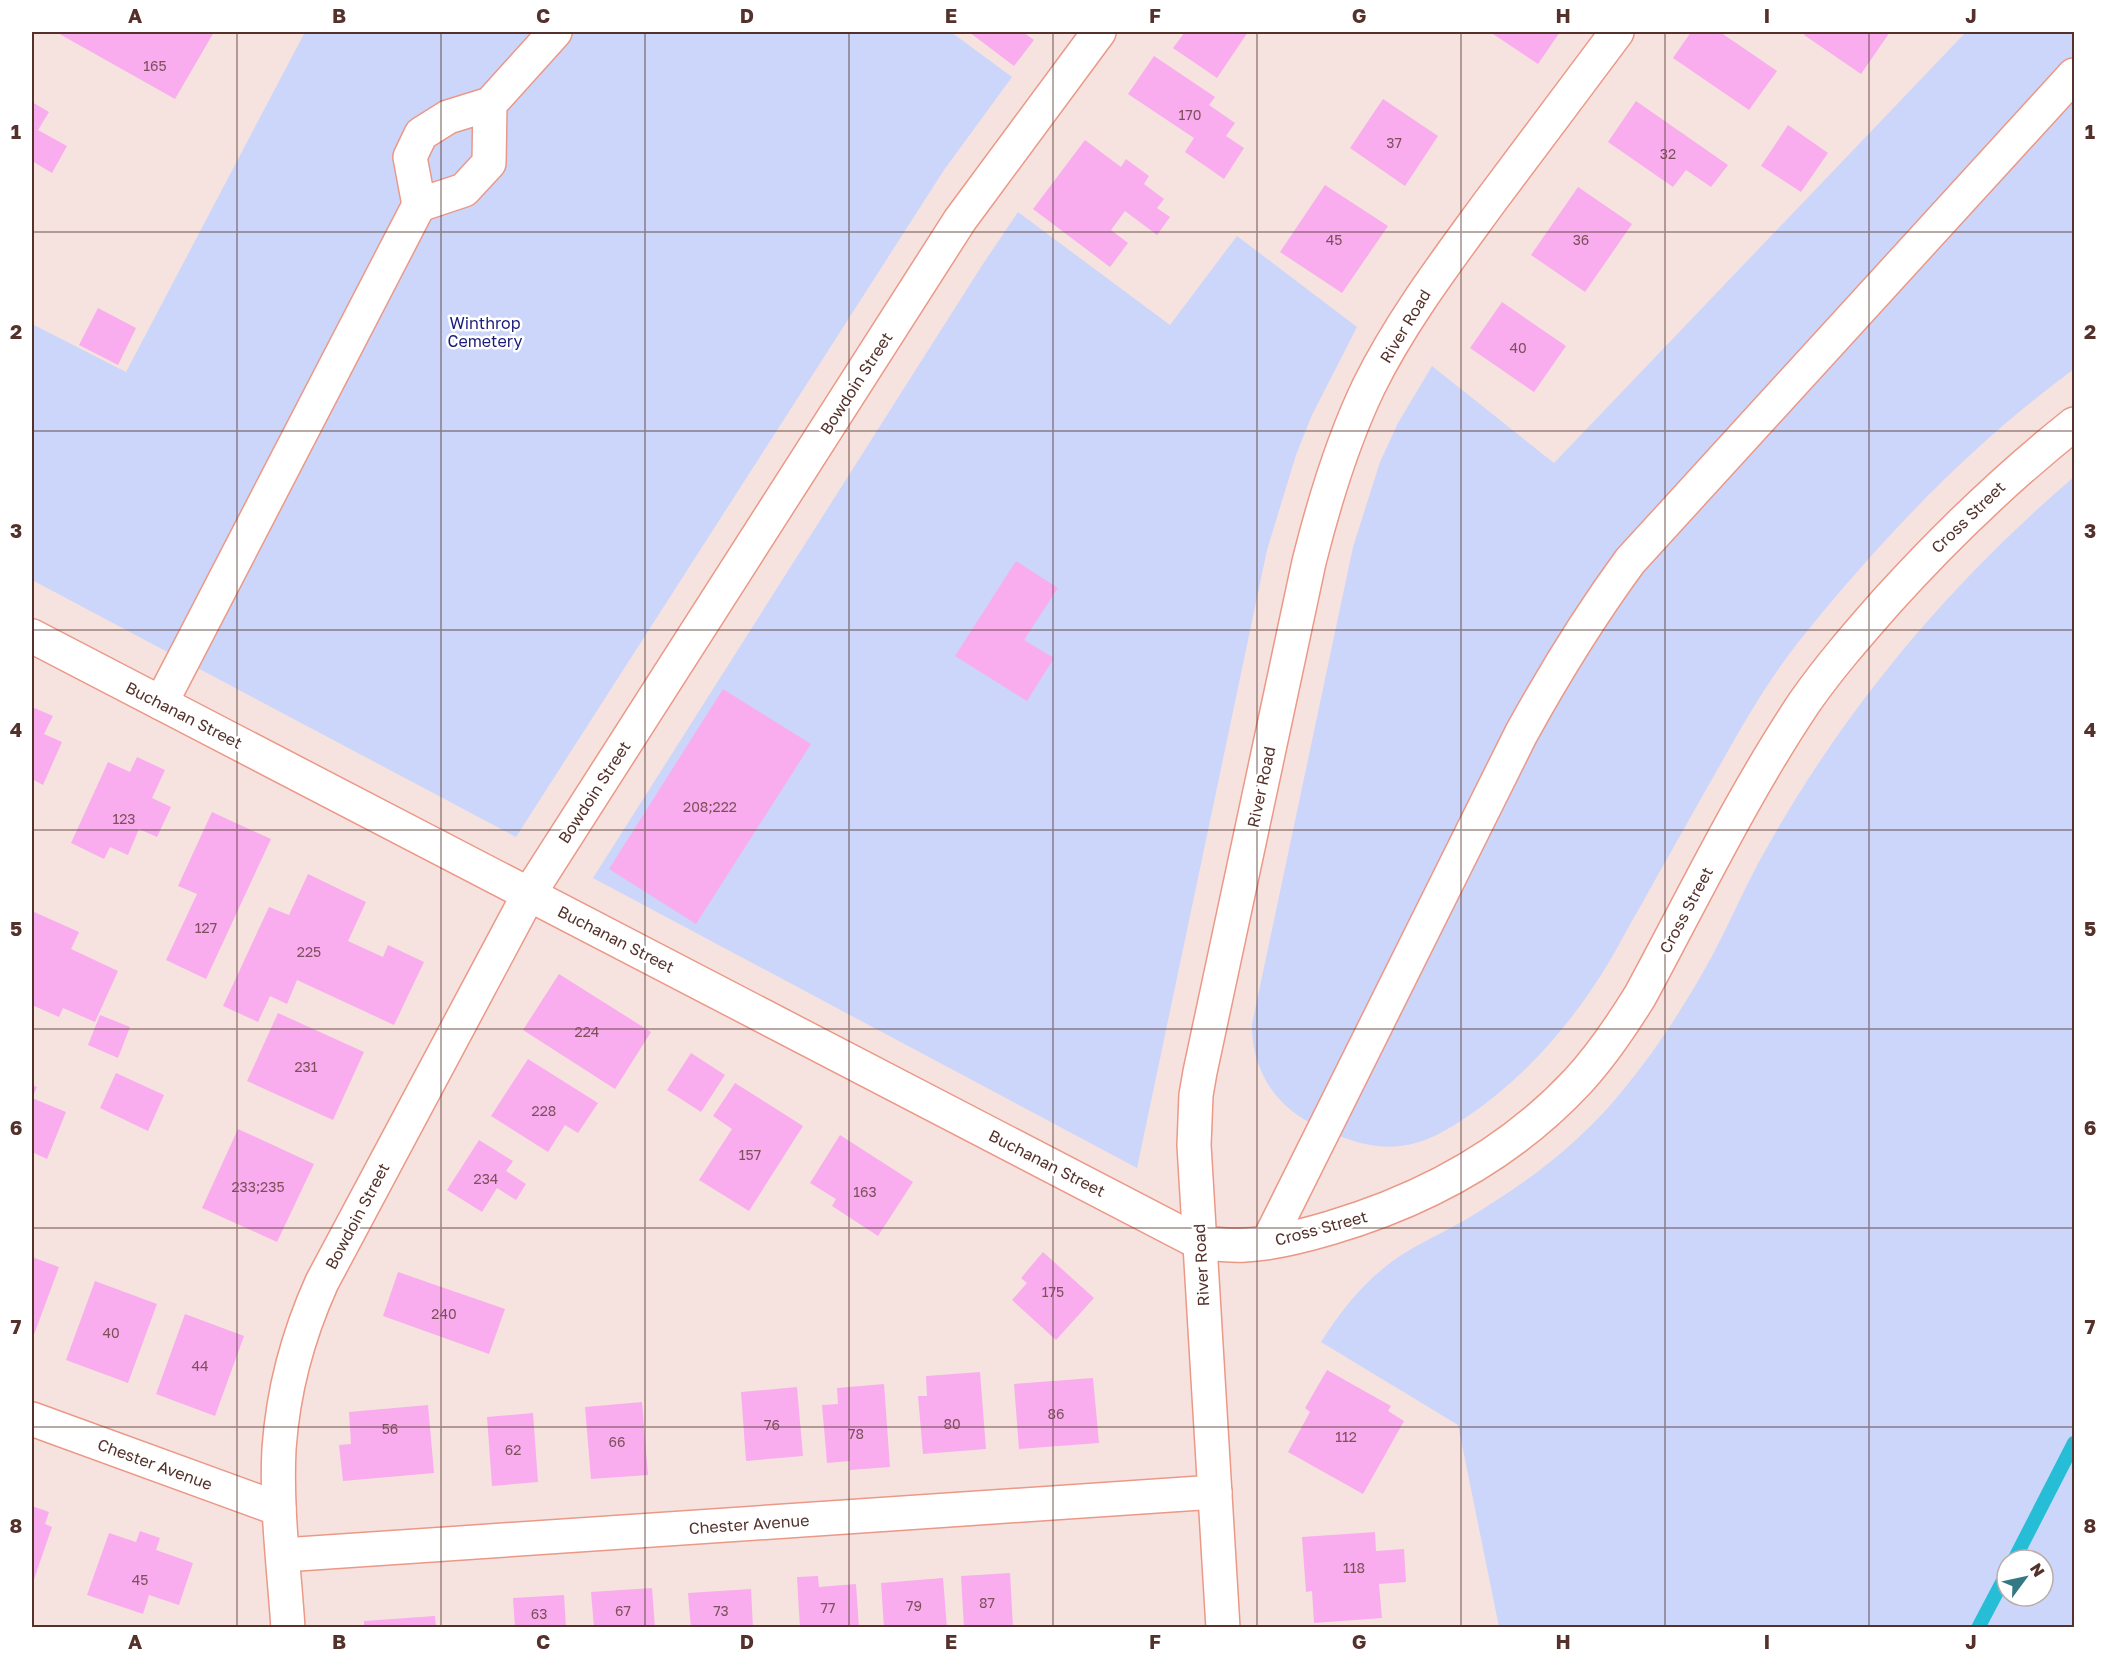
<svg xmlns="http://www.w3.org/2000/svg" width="2106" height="1659" font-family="'Golos Text',sans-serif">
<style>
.green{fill:#cbd6fa;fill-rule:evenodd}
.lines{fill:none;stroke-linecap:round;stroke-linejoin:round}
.stream{stroke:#26bed7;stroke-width:14}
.building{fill:#f9adee}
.minor-casing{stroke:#ec9887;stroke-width:36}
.minor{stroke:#fff;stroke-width:33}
.grid{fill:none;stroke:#54312a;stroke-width:1.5;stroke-opacity:0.55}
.labels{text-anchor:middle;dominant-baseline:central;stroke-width:5;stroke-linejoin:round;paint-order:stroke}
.number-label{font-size:14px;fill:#7d505b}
.park-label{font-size:16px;fill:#1a1b78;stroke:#fff}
.street-label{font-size:16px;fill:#54312a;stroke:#fff}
.neatline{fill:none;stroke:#54312a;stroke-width:2}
.grid-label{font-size:20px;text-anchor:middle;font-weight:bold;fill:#54312a}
</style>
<rect width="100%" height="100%" fill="#f6e3df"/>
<!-- green -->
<g class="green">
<polygon points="305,32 951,32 1012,77 944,170 516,837 32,580 32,324 126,372"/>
<path d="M1966,32h108v337c-102,75 -190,167 -270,266 -35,43 -62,91 -89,139 -25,44 -50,88 -75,133 -11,18 -20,37 -31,55 -36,60 -83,115 -141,154 -21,14 -41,27 -68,30 -31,4 -64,-10 -91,-24 -37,-19 -58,-57 -57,-98l101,-477 27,-85 18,-39 34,-57 122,97z"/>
<polygon points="1018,212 1170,325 1237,236 1357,327 1312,415 1296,455 1267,550 1137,1168 593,878 981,267"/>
<path d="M2074,477v1150h-575l-41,-202 -137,-83c19,-30 41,-58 69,-79 20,-15 44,-26 66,-38 17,-9 33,-20 50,-31 43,-28 85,-64 117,-104 34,-41 62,-85 88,-132 20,-37 36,-77 58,-114 79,-140 183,-263 305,-367zM2007,1560h36v36h-36z"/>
</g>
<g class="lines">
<!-- stream -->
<g class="stream">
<polyline points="2014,1560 2074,1443"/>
<polyline points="1978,1628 2007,1573"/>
</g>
</g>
<!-- building -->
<g class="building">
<polygon points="56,32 214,32 175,99"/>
<polygon points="969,32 1023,32 1034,40 1014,66"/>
<polygon points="1185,32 1248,32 1217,78 1173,48"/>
<polygon points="1490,32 1560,32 1538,64"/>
<polygon points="1691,32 1720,32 1777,71 1749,110 1673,58"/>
<polygon points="1806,32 1890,32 1861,74 1804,35"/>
<polygon points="1154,56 1215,97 1209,105 1235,123 1226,136 1244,148 1224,179 1185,152 1194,138 1128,94"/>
<polygon points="1383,99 1438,136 1405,186 1350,148"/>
<polygon points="1636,101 1728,165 1711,187 1686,170 1673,187 1608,142"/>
<polygon points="32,102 49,112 38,130 67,146 52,173 32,161"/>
<polygon points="1788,125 1828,153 1801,192 1761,166"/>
<polygon points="1085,140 1121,167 1126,159 1149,176 1144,184 1164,199 1157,208 1170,217 1157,235 1125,211 1111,230 1128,243 1110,267 1033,209"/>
<polygon points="1325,185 1388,226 1342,293 1280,252"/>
<polygon points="1578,187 1632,224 1585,292 1531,255"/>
<polygon points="1502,302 1566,346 1534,392 1470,348"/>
<polygon points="98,308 136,328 118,365 79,345"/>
<polygon points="1016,561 1058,588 1024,640 1054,658 1027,701 955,656"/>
<polygon points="723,689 811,744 696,924 609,869"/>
<polygon points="32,707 53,716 44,734 62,742 43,785 32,779"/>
<polygon points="137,757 165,770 152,798 171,807 157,837 139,829 128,855 110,847 104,859 71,843 108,762 130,772"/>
<polygon points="212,812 271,839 206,979 166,960 197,894 178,886"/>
<polygon points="308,874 366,902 348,941 383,957 388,945 424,962 394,1025 297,980 287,1004 270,996 258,1022 223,1006 269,907 289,915"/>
<polygon points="32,911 79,932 71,949 118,971 95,1022 63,1008 59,1017 32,1005"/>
<polygon points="559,974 651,1032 615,1089 523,1030"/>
<polygon points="278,1013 364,1052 333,1120 247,1081"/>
<polygon points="100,1015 130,1027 118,1058 88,1045"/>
<polygon points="691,1053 725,1075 701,1112 667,1090"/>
<polygon points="528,1059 598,1103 578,1133 565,1125 548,1152 491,1116"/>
<polygon points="116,1073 164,1095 148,1131 100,1108"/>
<polygon points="735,1083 803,1126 749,1211 699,1180 732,1129 713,1116"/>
<polygon points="32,1085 37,1087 32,1098 66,1112 47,1159 32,1152"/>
<polygon points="238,1129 314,1164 277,1242 202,1208"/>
<polygon points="840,1135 913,1182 878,1236 832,1206 836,1199 810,1183"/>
<polygon points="479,1140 513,1161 506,1171 526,1184 516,1200 497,1188 482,1212 447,1190"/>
<polygon points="1043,1252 1094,1298 1056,1340 1012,1300 1027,1283 1021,1278"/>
<polygon points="32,1257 59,1267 32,1340"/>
<polygon points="398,1272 505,1309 489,1354 383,1316"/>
<polygon points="95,1281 157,1304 128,1383 66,1360"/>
<polygon points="185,1314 244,1336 215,1416 156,1394"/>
<polygon points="1327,1370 1391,1406 1388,1411 1404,1421 1363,1494 1288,1452 1310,1412 1305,1408"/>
<polygon points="980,1372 986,1449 923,1454 918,1396 927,1396 926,1376"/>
<polygon points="1093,1378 1099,1443 1019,1449 1014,1384"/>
<polygon points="884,1384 890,1467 850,1470 850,1461 827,1463 822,1405 838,1404 837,1388"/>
<polygon points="797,1387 803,1456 746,1461 741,1392"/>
<polygon points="642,1402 648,1475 591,1479 585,1407"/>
<polygon points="428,1405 434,1473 343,1481 339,1445 351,1444 349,1412"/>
<polygon points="533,1413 538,1482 492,1486 487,1417"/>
<polygon points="32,1506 49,1512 45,1524 52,1527 32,1585"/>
<polygon points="140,1531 160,1538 156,1550 193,1563 179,1605 149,1595 143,1614 87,1595 109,1533 136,1542"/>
<polygon points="1375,1532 1376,1551 1404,1549 1406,1582 1379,1584 1382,1618 1314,1623 1312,1591 1306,1592 1302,1537"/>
<polygon points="1010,1573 1013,1628 964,1628 961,1576"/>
<polygon points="818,1576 819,1587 856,1584 859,1628 800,1628 797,1577"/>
<polygon points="943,1578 947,1628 884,1628 881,1583"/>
<polygon points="652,1588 655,1628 594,1628 591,1592"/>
<polygon points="751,1589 753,1628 691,1628 688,1593"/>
<polygon points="564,1595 566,1628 515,1628 513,1598"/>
<polygon points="435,1616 436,1628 364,1628 364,1621"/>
</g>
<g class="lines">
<!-- minor casing -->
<g class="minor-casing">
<g id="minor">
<polyline points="490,104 489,163 464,190 419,205 410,157 421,134 448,117 490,104 555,32"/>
<path d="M32,636l1168,607c15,1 30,3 45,2 28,-1 58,-9 85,-17 95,-28 181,-75 248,-147 24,-26 44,-56 62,-85 53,-98 102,-200 164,-293 25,-36 54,-69 83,-102 58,-64 119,-123 187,-177"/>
<polyline points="161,703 419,205"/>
<path d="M1268,1242l253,-508c33,-60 68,-117 109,-173l444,-486"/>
<polyline points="32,1419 279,1509"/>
<polyline points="283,1555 1215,1492"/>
<path d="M288,1628c-4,-60 -12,-120 -9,-179 4,-58 19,-114 43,-167l207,-388 431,-674 139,-188"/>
<path d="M1223,1628l-29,-483 2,-50 4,-23 109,-510c15,-60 33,-120 60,-176 32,-65 77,-124 120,-183 43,-57 85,-114 128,-171"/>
</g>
</g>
<!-- minor -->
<use href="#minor" class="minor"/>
</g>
<!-- grid -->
<path class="grid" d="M237,32v1596M441,32v1596M645,32v1596M849,32v1596M1053,32v1596M1257,32v1596M1461,32v1596M1665,32v1596M1869,32v1596M32,232h2042M32,431h2042M32,630h2042M32,830h2042M32,1029h2042M32,1228h2042M32,1427h2042"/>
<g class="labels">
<!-- number labels -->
<g class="number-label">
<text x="155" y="65">165</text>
<text x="1190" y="114">170</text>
<text x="1394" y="142">37</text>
<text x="1668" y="153">32</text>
<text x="1334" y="239">45</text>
<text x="1581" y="239">36</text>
<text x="1518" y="347">40</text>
<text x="710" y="806">208;222</text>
<text x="124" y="818">123</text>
<text x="206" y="927">127</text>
<text x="309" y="951">225</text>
<text x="587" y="1031">224</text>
<text x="306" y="1066">231</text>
<text x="544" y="1110">228</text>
<text x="750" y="1154">157</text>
<text x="486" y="1178">234</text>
<text x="258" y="1186">233;235</text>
<text x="865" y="1191">163</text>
<text x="1053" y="1291">175</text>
<text x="444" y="1313">240</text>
<text x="111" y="1332">40</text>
<text x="200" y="1365">44</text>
<text x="1056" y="1413">86</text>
<text x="952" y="1423">80</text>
<text x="772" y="1424">76</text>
<text x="390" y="1428">56</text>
<text x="856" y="1433">78</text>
<text x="1346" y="1436">112</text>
<text x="617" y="1441">66</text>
<text x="513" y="1449">62</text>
<text x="1354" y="1567">118</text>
<text x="140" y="1579">45</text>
<text x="987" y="1602">87</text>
<text x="914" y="1605">79</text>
<text x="828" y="1607">77</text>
<text x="623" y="1610">67</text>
<text x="721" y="1610">73</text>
<text x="539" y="1613">63</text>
</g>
<!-- park labels -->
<g class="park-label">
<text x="485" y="323">Winthrop<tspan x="485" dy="18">Cemetery</tspan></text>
</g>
<!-- street labels -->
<g class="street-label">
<text transform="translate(1405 326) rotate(-59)">River Road</text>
<text transform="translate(856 383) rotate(-57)">Bowdoin Street</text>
<text transform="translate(1968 517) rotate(-44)">Cross Street</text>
<text transform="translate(184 715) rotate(27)">Buchanan Street</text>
<text transform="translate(1261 787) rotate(-78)">River Road</text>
<text transform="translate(594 792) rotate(-57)">Bowdoin Street</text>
<text transform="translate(1686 910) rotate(-62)">Cross Street</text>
<text transform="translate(616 939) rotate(27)">Buchanan Street</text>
<text transform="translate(1047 1163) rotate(27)">Buchanan Street</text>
<text transform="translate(357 1216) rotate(-62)">Bowdoin Street</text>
<text transform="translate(1321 1228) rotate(-15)">Cross Street</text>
<text transform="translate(1201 1265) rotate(-93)">River Road</text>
<text transform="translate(155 1464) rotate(20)">Chester Avenue</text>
<text transform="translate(749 1524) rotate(-4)">Chester Avenue</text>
</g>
</g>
<!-- border -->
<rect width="2106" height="1659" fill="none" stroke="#ffffff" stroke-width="66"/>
<!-- north arrow -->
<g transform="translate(2025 1578) rotate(57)"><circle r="28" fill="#ffffff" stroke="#bbadaa" stroke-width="1.5"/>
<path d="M0-4.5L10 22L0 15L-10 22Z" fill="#337885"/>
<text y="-9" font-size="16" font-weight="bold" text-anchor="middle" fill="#54312a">N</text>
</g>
<rect x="33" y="33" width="2040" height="1593" class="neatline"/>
<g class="grid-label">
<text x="135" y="23">A</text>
<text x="339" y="23">B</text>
<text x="543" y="23">C</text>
<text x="747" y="23">D</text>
<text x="951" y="23">E</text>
<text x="1155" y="23">F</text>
<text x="1359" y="23">G</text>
<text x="1563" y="23">H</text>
<text x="1767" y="23">I</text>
<text x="1971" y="23">J</text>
<text x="16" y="139">1</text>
<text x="2090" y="139">1</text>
<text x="16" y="339">2</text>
<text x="2090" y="339">2</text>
<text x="16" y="538">3</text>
<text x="2090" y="538">3</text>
<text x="16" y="737">4</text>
<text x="2090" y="737">4</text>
<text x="16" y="936">5</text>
<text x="2090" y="936">5</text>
<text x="16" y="1135">6</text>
<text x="2090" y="1135">6</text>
<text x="16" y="1334">7</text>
<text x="2090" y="1334">7</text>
<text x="16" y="1533">8</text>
<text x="2090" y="1533">8</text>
<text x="135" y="1649">A</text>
<text x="339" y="1649">B</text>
<text x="543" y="1649">C</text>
<text x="747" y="1649">D</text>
<text x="951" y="1649">E</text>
<text x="1155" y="1649">F</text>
<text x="1359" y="1649">G</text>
<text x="1563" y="1649">H</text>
<text x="1767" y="1649">I</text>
<text x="1971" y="1649">J</text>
</g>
</svg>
